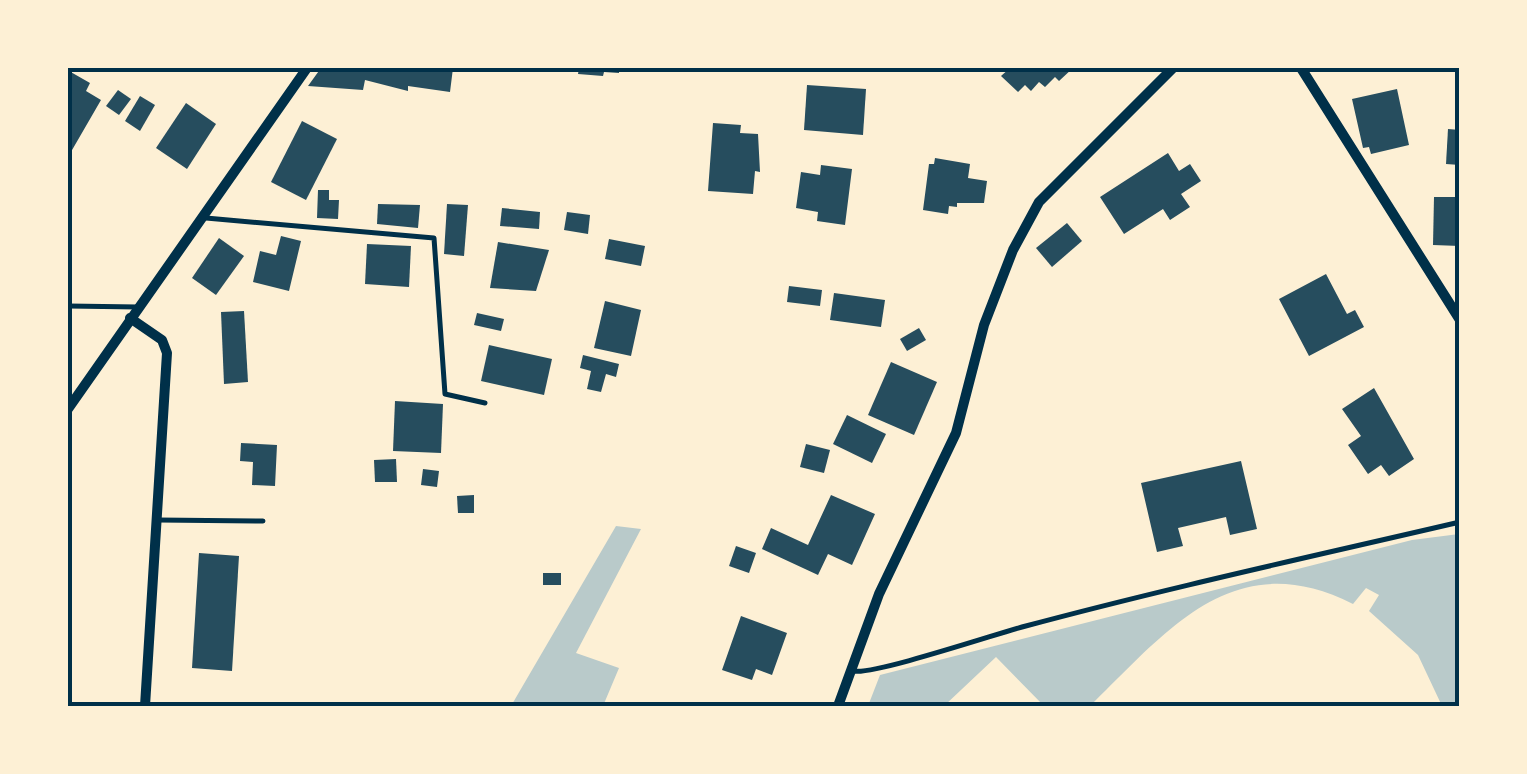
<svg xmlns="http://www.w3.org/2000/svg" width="1527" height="774" font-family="'IBM Plex Serif',serif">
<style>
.green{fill:#b9caca}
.building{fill:#264d5e}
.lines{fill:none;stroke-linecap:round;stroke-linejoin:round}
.service{stroke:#003049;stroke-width:5}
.minor{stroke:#003049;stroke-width:10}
.neatline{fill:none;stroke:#003049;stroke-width:4}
</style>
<rect width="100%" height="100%" fill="#fdf0d5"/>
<!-- green -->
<g class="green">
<polygon points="616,526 641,529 576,653 619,668 603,706 511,706"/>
<path d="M1459,534v172h-17l-24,-51 -49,-44 10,-16 -13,-7 -13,16c-119,-60 -185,26 -263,102h-46l-48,-49 -52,49h-76l12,-31 532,-135z"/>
</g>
<!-- building -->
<g class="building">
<polygon points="321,68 453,68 450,92 408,86 408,91 365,80 363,90 308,86"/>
<polygon points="579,68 619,68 619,73 604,72 603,76 578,74"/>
<polygon points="1010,68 1073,68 1059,81 1055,77 1045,87 1039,82 1031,91 1025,85 1018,92 1001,76"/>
<polygon points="69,71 90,83 86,91 101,100 68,157"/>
<polygon points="807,85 866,89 863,135 804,130"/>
<polygon points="1397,89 1409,145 1371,154 1369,147 1363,148 1352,99"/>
<polygon points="118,90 131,99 119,115 106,106"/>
<polygon points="140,96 155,105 140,131 125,121"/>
<polygon points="186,103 216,124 187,169 156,148"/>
<polygon points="302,121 337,139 306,200 271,182"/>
<polygon points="713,123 741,125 740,133 758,134 760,172 755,171 753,194 708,191"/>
<polygon points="1448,129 1460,130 1460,165 1446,164"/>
<polygon points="1168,153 1179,171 1190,164 1201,181 1181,194 1190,207 1170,220 1163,209 1124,234 1100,197"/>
<polygon points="935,158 970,164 968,178 987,181 984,203 957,203 957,207 949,206 948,214 923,210 929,164 934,164"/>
<polygon points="821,165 852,169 845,225 817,221 818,212 796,208 801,172 820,175"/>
<polygon points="318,190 329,190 329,200 339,200 338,219 317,218"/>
<polygon points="1434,197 1460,197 1460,246 1433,245"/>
<polygon points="378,204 420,205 418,228 377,224"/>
<polygon points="447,204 468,205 464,256 444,254"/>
<polygon points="502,208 540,212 539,229 500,226"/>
<polygon points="567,212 590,215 588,234 564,230"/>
<polygon points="1067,223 1082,241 1052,267 1036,248"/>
<polygon points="281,236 301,241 289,291 253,282 260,251 276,255"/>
<polygon points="219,238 244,256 216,295 192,278"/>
<polygon points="609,239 645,246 641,266 605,259"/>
<polygon points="498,242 549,250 536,291 490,288"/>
<polygon points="367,244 411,246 409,287 365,284"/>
<polygon points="1326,274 1347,314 1355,310 1364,327 1309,356 1279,299"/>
<polygon points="789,286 822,290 820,306 787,302"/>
<polygon points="834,293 885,300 881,327 830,320"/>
<polygon points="605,301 641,310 631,356 594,348"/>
<polygon points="244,311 248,382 224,384 221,312"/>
<polygon points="477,313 504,319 501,331 474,325"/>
<polygon points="919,328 926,340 907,351 900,339"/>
<polygon points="489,345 552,359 544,395 481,381"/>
<polygon points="583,355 619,364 616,377 606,374 601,392 587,389 591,371 580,368"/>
<polygon points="891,362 937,382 914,435 868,415"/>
<polygon points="1374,388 1414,459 1389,476 1381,465 1368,474 1348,445 1361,436 1342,409"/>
<polygon points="395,401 443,404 441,453 393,451"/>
<polygon points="847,415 886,434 872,463 833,444"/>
<polygon points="241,443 277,445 275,486 252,485 253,462 240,461"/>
<polygon points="806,444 830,450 824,473 800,467"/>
<polygon points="396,459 397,482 375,482 374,460"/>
<polygon points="1241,461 1257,529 1230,535 1226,517 1178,528 1183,546 1157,552 1141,483"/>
<polygon points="423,469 439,471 437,487 421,485"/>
<polygon points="474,495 474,513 458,513 457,496"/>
<polygon points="831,495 875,514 852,565 828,554 818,575 762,549 771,528 808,545"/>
<polygon points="736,546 756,553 749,573 729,566"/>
<polygon points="199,553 239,556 232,671 192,668"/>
<rect x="543" y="573" width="18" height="12"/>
<polygon points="741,616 787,633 772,675 756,669 752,680 722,670"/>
</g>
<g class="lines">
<!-- service -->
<g class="service">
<polyline points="206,218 434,238 445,394 485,403"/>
<polyline points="68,306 138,307"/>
<polyline points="158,520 263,521"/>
<path d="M854,671c19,4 139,-36 168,-44 145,-39 292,-71 438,-105"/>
</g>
<!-- minor -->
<g class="minor">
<polyline points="1301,68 1460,320"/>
<polyline points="130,318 162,340 167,353 145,706"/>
<polyline points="68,409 307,68"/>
<polyline points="838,706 879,594 956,433 984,325 1013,250 1039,202 1173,68"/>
</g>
</g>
<!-- border -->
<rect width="1527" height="774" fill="none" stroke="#fdf0d5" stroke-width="140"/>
<rect x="70" y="70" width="1387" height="634" class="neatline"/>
</svg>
